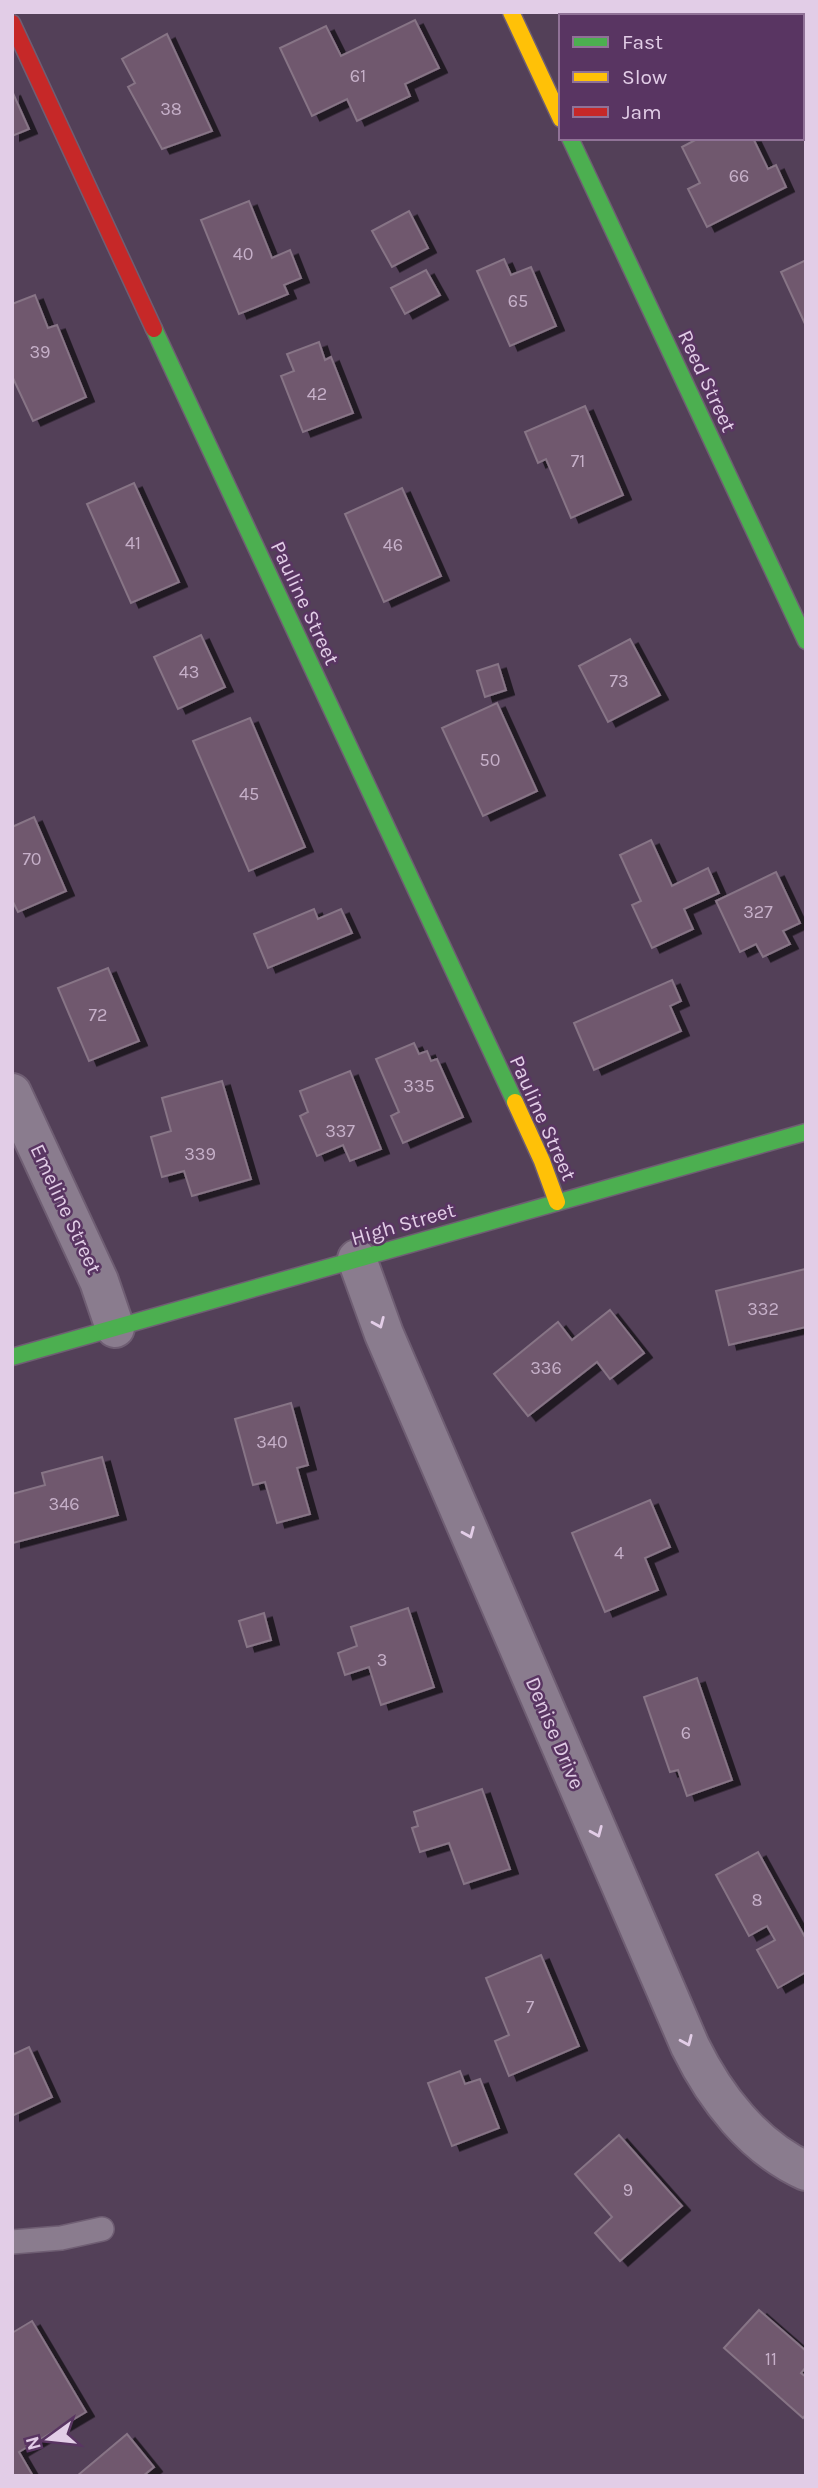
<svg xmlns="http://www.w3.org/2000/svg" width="818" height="2488" font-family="Karla,sans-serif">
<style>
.building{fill:#70596e;stroke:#877486;stroke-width:2;filter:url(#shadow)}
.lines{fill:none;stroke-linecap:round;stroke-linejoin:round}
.lane-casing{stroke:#6f5e73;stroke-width:26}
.street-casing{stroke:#6f5e73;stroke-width:42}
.fast-casing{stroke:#6f5e73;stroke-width:19}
.slow-casing{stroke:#6f5e73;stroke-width:19}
.jam-casing{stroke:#6f5e73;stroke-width:19}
.lane{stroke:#8a7c8e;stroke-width:23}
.street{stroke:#8a7c8e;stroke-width:38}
.fast{stroke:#4caf50;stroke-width:16}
.slow{stroke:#ffc107;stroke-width:16}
.jam{stroke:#c62828;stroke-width:16}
.oneway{stroke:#e2cde7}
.labels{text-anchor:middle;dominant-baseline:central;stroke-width:5;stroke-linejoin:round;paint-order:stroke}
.number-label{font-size:18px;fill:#c6b0c9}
.street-label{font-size:21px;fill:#e2cde7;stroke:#593562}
</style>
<defs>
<filter id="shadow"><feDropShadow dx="8" dy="4.5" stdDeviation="0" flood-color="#0009"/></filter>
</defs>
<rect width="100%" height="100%" fill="#534058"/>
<!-- building -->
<g class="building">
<polygon points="415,20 439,68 405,84 410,96 357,121 347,99 312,116 280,48 326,26 341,56"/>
<polygon points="167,34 212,131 162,149 128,87 135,83 122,59"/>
<polygon points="12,91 29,129 12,136"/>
<polygon points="699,138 753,138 768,169 776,165 786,187 707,227 688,189 700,183 682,147"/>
<polygon points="249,201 272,258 290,250 301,278 284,285 288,294 239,314 201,220"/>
<polygon points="409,211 428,248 392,267 372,231"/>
<polygon points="504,259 511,275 531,267 556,326 510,346 477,271"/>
<polygon points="806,260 806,326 781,272"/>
<polygon points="426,270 440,295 405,314 391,288"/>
<polygon points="35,295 48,328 57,325 86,397 33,421 12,376 12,304"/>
<polygon points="319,342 325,360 331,357 353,413 303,432 281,376 294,371 287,354"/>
<polygon points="585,406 623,495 571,518 546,459 538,463 525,432"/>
<polygon points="134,483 179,582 131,603 87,504"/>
<polygon points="402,488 441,576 384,602 345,514"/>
<polygon points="201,635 225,687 178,709 154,657"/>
<polygon points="630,639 660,695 608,722 579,666"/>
<polygon points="498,664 506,690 485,697 477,671"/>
<polygon points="497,703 537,791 483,816 442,728"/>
<polygon points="250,718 305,847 249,871 193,741"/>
<polygon points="34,817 66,891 18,912 12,900 12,827"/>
<polygon points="651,840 672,886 708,868 719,893 684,909 693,929 652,948 632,905 641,901 620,855"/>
<polygon points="776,872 800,923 783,931 790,944 763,957 756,944 740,952 716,901"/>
<polygon points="314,909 318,919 341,909 352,933 268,968 254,934"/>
<polygon points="108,968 139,1041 89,1061 58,988"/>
<polygon points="672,980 681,1001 670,1006 681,1031 594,1070 574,1023"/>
<polygon points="414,1043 419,1054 427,1051 431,1061 437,1059 463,1117 403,1143 391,1116 399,1112 376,1059"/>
<polygon points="350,1071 381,1149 350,1161 343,1145 317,1156 300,1116 308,1112 300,1091"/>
<polygon points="222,1081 251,1179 192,1196 184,1171 162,1177 151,1137 171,1131 162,1098"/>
<polygon points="805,1269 806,1327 729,1345 716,1291"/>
<polygon points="610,1310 644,1353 610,1379 597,1362 528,1416 494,1374 558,1322 572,1340"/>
<polygon points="291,1403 308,1465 297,1468 310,1514 277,1523 265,1482 253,1485 235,1419"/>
<polygon points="102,1457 118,1515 13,1543 12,1494 45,1485 42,1473"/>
<polygon points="650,1500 670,1547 645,1558 658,1590 605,1612 572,1533"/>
<polygon points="408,1608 434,1687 381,1705 369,1667 345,1675 338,1653 357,1646 351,1627"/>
<polygon points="264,1613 271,1640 247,1647 239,1621"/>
<polygon points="697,1678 732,1780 687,1796 678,1770 670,1772 644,1697"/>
<polygon points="482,1789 510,1869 464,1884 449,1843 420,1852 412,1828 418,1826 414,1812"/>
<polygon points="758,1852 806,1939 806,1972 778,1988 757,1950 775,1940 767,1926 749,1936 716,1875"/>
<polygon points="541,1955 579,2046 509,2076 495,2041 509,2035 486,1978"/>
<polygon points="29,2047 52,2097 12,2116 12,2055"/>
<polygon points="460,2071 465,2084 480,2079 499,2128 452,2146 428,2083"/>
<polygon points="619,2135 682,2206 620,2261 595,2233 612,2217 575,2174"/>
<polygon points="759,2310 806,2351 806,2367 801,2373 806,2377 806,2414 803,2418 724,2348"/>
<polygon points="32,2321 86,2412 19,2452 33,2476 12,2476 12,2333"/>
<polygon points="127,2434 154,2467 143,2476 77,2476"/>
</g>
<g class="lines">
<!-- lane casing -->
<g class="lane-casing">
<polyline id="lane" points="12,2242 61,2238 102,2229"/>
</g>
<!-- street casing -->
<g class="street-casing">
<g id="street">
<polyline points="12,1093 99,1281 115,1328"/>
<path d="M357,1259l27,75 306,712c25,51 63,101 116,125"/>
</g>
</g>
<!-- fast casing -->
<g class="fast-casing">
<g id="fast">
<polyline points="570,138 806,641"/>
<polyline points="154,329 515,1102"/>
<polyline points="12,1357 806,1132"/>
</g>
</g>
<!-- slow casing -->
<g class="slow-casing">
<g id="slow">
<polyline points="511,12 561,119"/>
<polyline points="515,1102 542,1161 557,1202"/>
</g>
</g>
<!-- jam casing -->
<g class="jam-casing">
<polyline id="jam" points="12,23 154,329"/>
</g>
<!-- lane -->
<use href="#lane" class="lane"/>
<!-- street -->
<use href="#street" class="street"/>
<!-- fast -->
<use href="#fast" class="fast"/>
<!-- slow -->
<use href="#slow" class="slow"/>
<!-- jam -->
<use href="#jam" class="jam"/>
</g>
<!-- one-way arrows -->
<defs><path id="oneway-chevron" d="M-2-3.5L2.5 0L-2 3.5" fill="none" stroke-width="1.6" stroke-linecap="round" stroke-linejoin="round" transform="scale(1.75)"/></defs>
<g class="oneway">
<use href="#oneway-chevron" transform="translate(379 1323) rotate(67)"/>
<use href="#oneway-chevron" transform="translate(469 1533) rotate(67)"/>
<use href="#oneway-chevron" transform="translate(597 1832) rotate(67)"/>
<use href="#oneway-chevron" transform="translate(687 2041) rotate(66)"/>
</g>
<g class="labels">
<!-- number labels -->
<g class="number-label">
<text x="358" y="76">61</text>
<text x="171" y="109">38</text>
<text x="739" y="176">66</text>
<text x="243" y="254">40</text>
<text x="518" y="301">65</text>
<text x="40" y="352">39</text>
<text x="317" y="394">42</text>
<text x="578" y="461">71</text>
<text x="133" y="543">41</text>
<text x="393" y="545">46</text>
<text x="189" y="672">43</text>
<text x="619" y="681">73</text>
<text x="490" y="760">50</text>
<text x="249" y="794">45</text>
<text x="32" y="859">70</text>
<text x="758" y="912">327</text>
<text x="98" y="1015">72</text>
<text x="419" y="1086">335</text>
<text x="340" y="1131">337</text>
<text x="200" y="1154">339</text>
<text x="763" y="1309">332</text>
<text x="546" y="1368">336</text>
<text x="272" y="1442">340</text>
<text x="64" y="1504">346</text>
<text x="619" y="1553">4</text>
<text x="382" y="1660">3</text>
<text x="686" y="1733">6</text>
<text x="757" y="1900">8</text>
<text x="530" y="2007">7</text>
<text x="628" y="2190">9</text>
<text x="771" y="2359">11</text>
</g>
<!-- street labels -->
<g class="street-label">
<text transform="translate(707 381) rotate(65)">Reed Street</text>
<text transform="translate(305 603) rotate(65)">Pauline Street</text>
<text transform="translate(543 1118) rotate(66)">Pauline Street</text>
<text transform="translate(66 1209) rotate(65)">Emeline Street</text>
<text transform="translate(403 1224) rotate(-16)">High Street</text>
<text transform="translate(555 1733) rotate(67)">Denise Drive</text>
</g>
</g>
<!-- border -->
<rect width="818" height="2488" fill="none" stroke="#e2cde7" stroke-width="28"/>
<!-- legend -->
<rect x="559" y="14" width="245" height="126" fill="#593562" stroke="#907297" stroke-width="2"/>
<rect x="573" y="37" width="35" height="10" fill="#4caf50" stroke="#907297" stroke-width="2"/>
<text x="622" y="49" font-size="21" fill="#e2cde7">Fast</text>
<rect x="573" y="72" width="35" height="10" fill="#ffc107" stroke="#907297" stroke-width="2"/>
<text x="622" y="84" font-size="21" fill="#e2cde7">Slow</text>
<rect x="573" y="107" width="35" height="10" fill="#c62828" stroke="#907297" stroke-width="2"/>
<text x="622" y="119" font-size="21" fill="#e2cde7">Jam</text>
<!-- north arrow -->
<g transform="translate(49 2439) rotate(255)" stroke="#593562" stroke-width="5" paint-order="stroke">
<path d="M0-5L12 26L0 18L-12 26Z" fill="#e2cde7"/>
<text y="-10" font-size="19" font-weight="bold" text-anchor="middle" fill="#e2cde7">N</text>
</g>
</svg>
